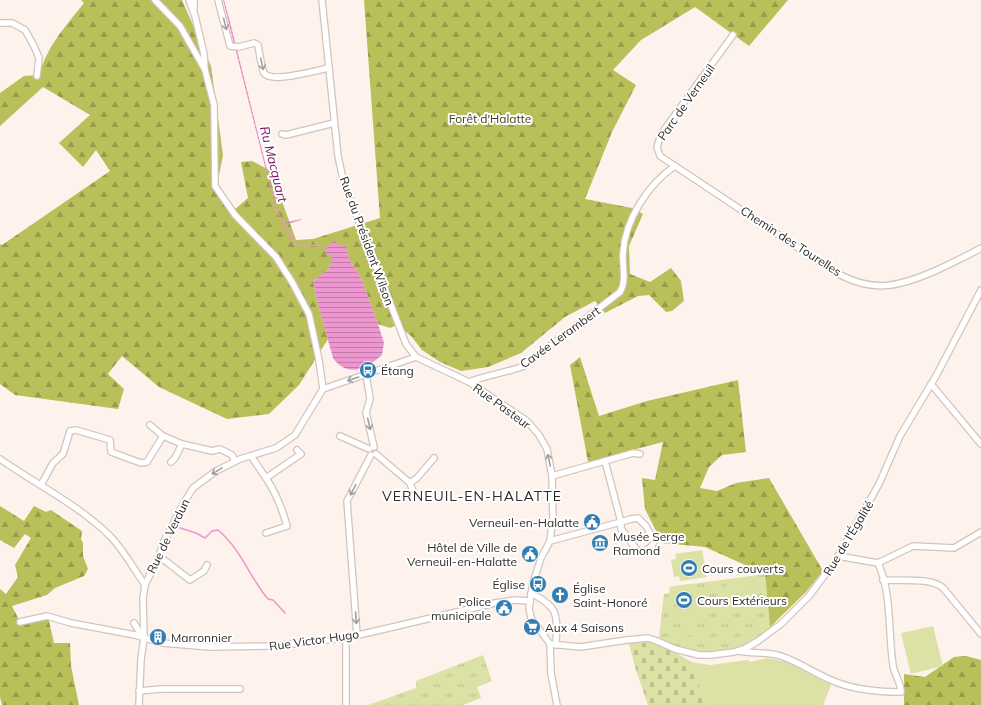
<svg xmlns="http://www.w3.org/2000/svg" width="981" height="705" font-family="Mulish,sans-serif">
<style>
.grass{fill:url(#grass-tufts)}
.forest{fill:url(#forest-firs)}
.cemetery{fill:url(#cemetery-stones)}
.park{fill:#dce1a5}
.water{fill:url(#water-rules)}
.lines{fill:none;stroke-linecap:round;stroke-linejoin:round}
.stream{stroke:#ed96cf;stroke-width:1.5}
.minor-casing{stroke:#d2c4bd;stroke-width:8}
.minor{stroke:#fff;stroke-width:5.5}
.oneway{stroke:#a2a09f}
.labels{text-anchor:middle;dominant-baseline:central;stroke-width:4;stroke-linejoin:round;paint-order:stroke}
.street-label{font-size:12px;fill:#312c29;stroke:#fff}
.park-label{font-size:12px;fill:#42441a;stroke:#fff}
.poi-label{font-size:12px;fill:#312c29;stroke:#fff;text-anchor:start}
.water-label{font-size:13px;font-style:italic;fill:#801b66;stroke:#fff}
.quarter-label{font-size:14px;letter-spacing:1px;fill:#312c29;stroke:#fff}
</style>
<defs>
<pattern id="grass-tufts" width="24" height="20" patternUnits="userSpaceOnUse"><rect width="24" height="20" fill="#dce1a5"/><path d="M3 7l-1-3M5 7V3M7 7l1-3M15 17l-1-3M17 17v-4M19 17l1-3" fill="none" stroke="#bdc18e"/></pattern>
<pattern id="forest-firs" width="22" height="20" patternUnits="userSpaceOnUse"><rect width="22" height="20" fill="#b9bf59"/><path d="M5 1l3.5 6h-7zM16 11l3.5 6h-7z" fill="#979b4a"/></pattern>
<pattern id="cemetery-stones" width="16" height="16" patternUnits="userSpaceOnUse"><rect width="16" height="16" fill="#dce1a5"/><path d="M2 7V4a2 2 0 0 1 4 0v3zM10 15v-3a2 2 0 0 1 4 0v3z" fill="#bdc18e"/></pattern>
<pattern id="water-rules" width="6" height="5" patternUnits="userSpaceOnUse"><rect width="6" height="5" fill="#ed96cf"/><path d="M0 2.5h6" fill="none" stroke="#c17ba8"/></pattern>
</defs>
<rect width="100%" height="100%" fill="#fef2ec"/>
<!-- grass -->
<g class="grass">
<path d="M765,574l5,53c-9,7 -18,15 -29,19 -22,10 -62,6 -82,-9l5,-43 6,-1 -1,-6z"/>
<polygon points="483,655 492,681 477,687 481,698 463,705 368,705 416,688 416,681"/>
</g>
<!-- forest -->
<g class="forest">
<path d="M81,0h101l29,66 12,89 -7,36 18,19 14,-12 -7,-36 11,-1 19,10 25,69 17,-1 67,-21 -16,-218h424l-39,46 -54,-39 -54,33 -28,30 23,15 -24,47 -27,67 47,9 11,6 -14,32 1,28 20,8 21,-14 10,13 3,20 -12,10 -6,1 -17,-17 -11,1 -33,17 -10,-12 -30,16 -44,36 -33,14 -27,4 -21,-9 -18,-12 -11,-14 -14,-11 -7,3 -12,-4 -17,-46 -12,-19 -2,-11 -14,11 -5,11 -15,11 5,23 10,35 -29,46 -30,29 -42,5 -68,-32 -37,-31 -14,18 16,15 -6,20 -103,-14 -15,-11v-140l2,1 108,-74 -14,-21 -13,17 -24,-24 31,-28 -47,-28 -43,39v-33l24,-17 15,-1c9,-30 26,-48 45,-72z"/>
<polygon points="580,357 599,416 647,401 738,380 746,452 722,455 709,467 700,488 717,491 736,483 769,478 823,571 806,592 770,627 765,574 705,547 662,543 645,509 642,478 655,480 663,442 588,462 570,365"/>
<polygon points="0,506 24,521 34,506 46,512 51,510 82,531 81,539 83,543 83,556 88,569 84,576 55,588 47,595 12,606 20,622 48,617 54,643 70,643 71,666 79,705 2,705 0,697 0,589 6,594 18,577 15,565 31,538 25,534 14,548 0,540"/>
<polygon points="966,656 981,660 981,705 904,705 904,674 925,677 954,657"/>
</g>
<!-- cemetery -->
<polygon class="cemetery" points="650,642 677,651 678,654 691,662 706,705 648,705 635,667 629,643"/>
<!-- park -->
<g class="park">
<polygon points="702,550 707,577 680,581 679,576 674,577 671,560 676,559 675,554"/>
<polygon points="753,579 754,591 727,595 726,583"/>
<polygon points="688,584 695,635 682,637 675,586"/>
<polygon points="933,626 943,666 911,674 901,633"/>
<polygon points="767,658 793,663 832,683 823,705 706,705 691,662 710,665 748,660 750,662"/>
</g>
<!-- water -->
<g class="water">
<path d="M223,0h1l6,22 47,188 6,10 3,2 16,-3 -1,1c-16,5 -17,5 -25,-10z"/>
<path d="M333,241l14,7 2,11 12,19 17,46 6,19 -2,12c-15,13 -34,24 -49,3l-15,-54 -5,-23 15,-11 5,-11 -8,-7z"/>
</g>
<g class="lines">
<!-- stream -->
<g class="stream">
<polyline points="282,220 296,245 329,246"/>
<path d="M174,526l22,7 9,5 7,-7 6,-1c23,19 32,48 50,69l5,1 12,13"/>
</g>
<!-- minor casing -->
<g class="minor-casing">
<g id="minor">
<polyline points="155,0 180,26 204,68"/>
<polyline points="189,0 195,16 204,54 205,70 214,105 215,186 235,215 276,257 292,282 309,314 319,360 323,389"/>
<polyline points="194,0 194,10"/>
<path d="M218,0l12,46 9,1 15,-4 4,2c1,6 4,24 6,28 7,11 53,-3 65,-5"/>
<polyline points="322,0 338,156 344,184 406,344 416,357 469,382 527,421 539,435 547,449 552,476 553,518 550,541 541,558 533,583 529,608 531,618 550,644 551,673 557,705"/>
<polyline points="0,23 12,23 25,30 34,46 39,58 37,76"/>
<path d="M733,35l-72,99 -4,13 3,9 170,113c40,25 67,19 107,1 15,-7 30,-14 44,-22"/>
<polyline points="282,134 286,135 334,123"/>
<polyline points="366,374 370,399 366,413 374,447"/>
<path d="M469,382c17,-7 37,-9 55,-16l96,-74c7,-11 2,-27 3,-39 2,-33 25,-69 52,-87"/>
<polyline points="931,384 981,444"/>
<polyline points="150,425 163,436"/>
<polyline points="340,436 369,449"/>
<polyline points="376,454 410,483 415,497"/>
<polyline points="251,456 266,478 301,454 297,450"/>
<path d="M0,459c37,26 79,46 111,78 13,14 23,32 34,48"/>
<polyline points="171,462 175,458 182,444"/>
<polyline points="552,476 605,461"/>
<path d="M266,478c10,15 16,30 21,48l-21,7"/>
<polyline points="410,483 417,478 434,458"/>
<polyline points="41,485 53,463 63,454 70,431 76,430 110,440 111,452 141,463 147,462 163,436 182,444 212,451 220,449 232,455 235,461"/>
<path d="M638,518l8,8 8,15 -2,5 -10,7c-10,-5 -13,-16 -21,-24v-7l10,-3z"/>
<polyline points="550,541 621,522 605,461 633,453 640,454"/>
<polyline points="159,556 190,580 204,571 207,565"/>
<polyline points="838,556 878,563 913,546 954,548 981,532"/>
<path d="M883,580c17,1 50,-3 61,9l37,45"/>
<path d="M531,593c29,15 26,22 25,52"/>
<polyline points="20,622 47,616 71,623 135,635 162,643 210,647 273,646 346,638 495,603 515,600 530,601"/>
<polyline points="134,623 142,636"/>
<polyline points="357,635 347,501 371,455"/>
<polyline points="346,638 346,705"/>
<polyline points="550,644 580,647 627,640 648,638 657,641 675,649 699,655 711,655 734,652 746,648 758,641 781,624 809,596 836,560 879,484 900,436 936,376 981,290"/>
<path d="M738,651c15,3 29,0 43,5 18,6 33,17 50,24 22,10 47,12 70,12 0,-10 -7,-17 -8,-27 -5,-32 -1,-72 -15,-102"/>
<polyline points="139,691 161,689 240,689"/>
<polyline points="139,705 141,659 144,638 143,598 145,585 159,556 164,541 185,501 193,488 216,471 240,459 276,448 295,435 323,389 416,357"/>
</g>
</g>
<!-- minor -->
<use href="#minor" class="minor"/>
</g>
<!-- one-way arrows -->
<defs><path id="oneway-shaft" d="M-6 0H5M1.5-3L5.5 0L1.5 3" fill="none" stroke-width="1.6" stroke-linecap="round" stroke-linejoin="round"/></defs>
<g class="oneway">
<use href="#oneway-shaft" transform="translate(225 24) rotate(76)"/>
<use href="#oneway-shaft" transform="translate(262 64) rotate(77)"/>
<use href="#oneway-shaft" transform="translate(353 379) rotate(161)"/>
<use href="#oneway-shaft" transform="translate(369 424) rotate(77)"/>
<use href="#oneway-shaft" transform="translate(549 460) rotate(-102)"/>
<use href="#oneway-shaft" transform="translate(217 471) rotate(149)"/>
<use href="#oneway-shaft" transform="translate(353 490) rotate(117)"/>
<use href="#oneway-shaft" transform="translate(356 618) rotate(86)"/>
</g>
<!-- icons -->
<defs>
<g id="bus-disc" transform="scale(0.9)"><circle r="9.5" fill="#327db1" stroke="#fff"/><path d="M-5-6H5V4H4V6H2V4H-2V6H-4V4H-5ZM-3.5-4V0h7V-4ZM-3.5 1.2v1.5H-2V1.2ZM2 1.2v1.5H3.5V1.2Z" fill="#fff"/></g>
<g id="civic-disc" transform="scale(0.9)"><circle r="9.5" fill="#327db1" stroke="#fff"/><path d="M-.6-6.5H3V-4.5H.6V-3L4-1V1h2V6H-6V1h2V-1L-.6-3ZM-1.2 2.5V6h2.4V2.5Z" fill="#fff"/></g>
<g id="museum-disc" transform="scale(0.9)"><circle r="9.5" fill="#327db1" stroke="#fff"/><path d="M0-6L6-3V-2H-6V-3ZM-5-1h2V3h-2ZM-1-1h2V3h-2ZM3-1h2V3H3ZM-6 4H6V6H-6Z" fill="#fff"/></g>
<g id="stadium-disc" transform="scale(0.9)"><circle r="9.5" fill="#327db1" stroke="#fff"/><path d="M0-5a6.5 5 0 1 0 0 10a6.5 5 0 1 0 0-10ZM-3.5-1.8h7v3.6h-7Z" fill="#fff"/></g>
<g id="church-disc" transform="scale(0.9)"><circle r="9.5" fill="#327db1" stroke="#fff"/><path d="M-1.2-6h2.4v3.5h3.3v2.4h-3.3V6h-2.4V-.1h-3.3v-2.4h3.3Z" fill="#fff"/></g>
<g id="supermarket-disc" transform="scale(0.9)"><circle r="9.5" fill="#327db1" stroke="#fff"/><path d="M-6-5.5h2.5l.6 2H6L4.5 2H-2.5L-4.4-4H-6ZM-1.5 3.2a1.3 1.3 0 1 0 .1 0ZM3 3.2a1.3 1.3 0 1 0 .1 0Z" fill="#fff"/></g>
<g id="building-disc" transform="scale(0.9)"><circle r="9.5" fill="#327db1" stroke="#fff"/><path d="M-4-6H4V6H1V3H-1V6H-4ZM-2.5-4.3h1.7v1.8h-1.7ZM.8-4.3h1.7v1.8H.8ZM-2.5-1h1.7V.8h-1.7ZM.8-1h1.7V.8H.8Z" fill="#fff"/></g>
</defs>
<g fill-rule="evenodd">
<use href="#bus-disc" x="368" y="370"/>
<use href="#civic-disc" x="592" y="522"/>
<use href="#museum-disc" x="600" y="543"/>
<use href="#civic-disc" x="530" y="554"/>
<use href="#stadium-disc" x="689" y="568"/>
<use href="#bus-disc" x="538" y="584"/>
<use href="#church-disc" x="560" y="595"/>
<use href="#stadium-disc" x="684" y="600"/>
<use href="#civic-disc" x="504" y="608"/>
<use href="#supermarket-disc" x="532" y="627"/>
<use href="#building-disc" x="158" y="637"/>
</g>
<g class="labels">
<!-- street labels -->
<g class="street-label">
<text transform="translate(686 102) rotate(-55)">Parc de Verneuil</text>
<text transform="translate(367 241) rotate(70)">Rue du Président Wilson</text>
<text transform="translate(791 241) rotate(33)">Chemin des Tourelles</text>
<text transform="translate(560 337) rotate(-36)">Cavée Lerambert</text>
<text transform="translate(502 406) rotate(36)">Rue Pasteur</text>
<text transform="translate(168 536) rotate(-64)">Rue de Verdun</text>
<text transform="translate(848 538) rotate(-59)">Rue de l'Égalité</text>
<text transform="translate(314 640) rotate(-8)">Rue Victor Hugo</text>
</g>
<!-- park labels -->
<g class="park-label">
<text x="490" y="118">Forêt d'Halatte</text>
</g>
<!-- poi labels -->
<g class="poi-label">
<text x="381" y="370">Étang</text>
<text x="579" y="522" text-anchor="end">Verneuil-en-Halatte</text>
<text x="613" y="536">Musée Serge<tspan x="613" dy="14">Ramond</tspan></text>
<text x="517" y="547" text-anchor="end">Hôtel de Ville de<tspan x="517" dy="14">Verneuil-en-Halatte</tspan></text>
<text x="702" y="568">Cours couverts</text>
<text x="525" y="584" text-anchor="end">Église</text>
<text x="573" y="588">Église<tspan x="573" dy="14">Saint-Honoré</tspan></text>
<text x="697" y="600">Cours Extérieurs</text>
<text x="491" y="601" text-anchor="end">Police<tspan x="491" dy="14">municipale</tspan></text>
<text x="545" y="627">Aux 4 Saisons</text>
<text x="171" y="637">Marronnier</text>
</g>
<!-- water labels -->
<g class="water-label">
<text transform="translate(274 164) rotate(76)">Ru Macquart</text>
</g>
<!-- quarter labels -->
<g class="quarter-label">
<text x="472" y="496">VERNEUIL-EN-HALATTE</text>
</g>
</g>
</svg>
